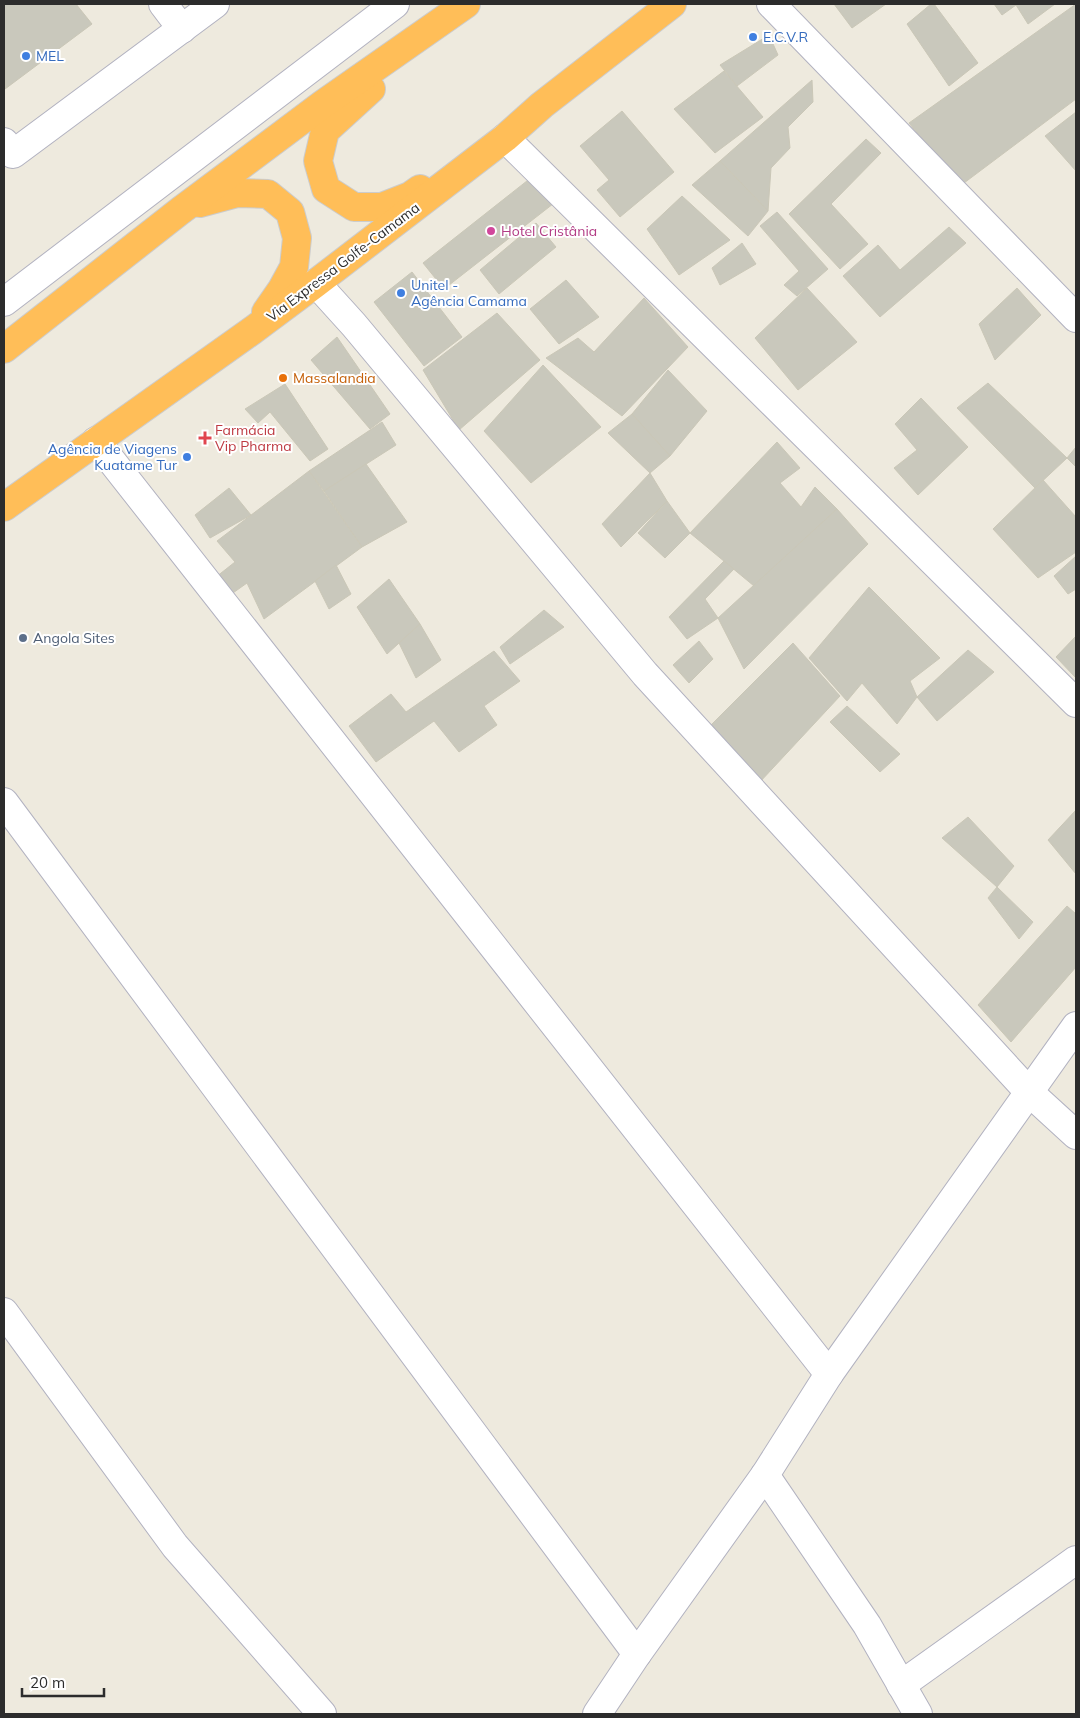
<svg xmlns="http://www.w3.org/2000/svg" width="1080" height="1718" font-family="Mulish,sans-serif">
<style>
.building{fill:#c9c8bc;stroke:#cac7b7}
.lines{fill:none;stroke-linecap:round;stroke-linejoin:round}
.minor-casing{stroke:#b2b2c0;stroke-width:30}
.highway-casing{stroke:#ccc;stroke-width:30}
.minor{stroke:#fff;stroke-width:28}
.highway{stroke:#ffbe58;stroke-width:28}
.shop-dot{fill:#3f7fe0;stroke:#fff;stroke-width:2}
.hotel-dot{fill:#d1479c;stroke:#fff;stroke-width:2}
.food-dot{fill:#e8710a;stroke:#fff;stroke-width:2}
.health-dot{fill:#e0444e;stroke:#fff;stroke-width:2}
.service-dot{fill:#5c6f8a;stroke:#fff;stroke-width:2}
.labels{text-anchor:middle;dominant-baseline:central;stroke-width:4;stroke-linejoin:round;paint-order:stroke}
.shop-label{font-size:14px;fill:#366cbe;stroke:#fff;text-anchor:start}
.hotel-label{font-size:14px;fill:#b23c85;stroke:#fff;text-anchor:start}
.street-label{font-size:14px;fill:#2c2c2c;stroke:#fff}
.food-label{font-size:14px;fill:#c56008;stroke:#fff;text-anchor:start}
.health-label{font-size:14px;fill:#be3a42;stroke:#fff;text-anchor:start}
.service-label{font-size:14px;fill:#4e5e75;stroke:#fff;text-anchor:start}
</style>
<rect width="100%" height="100%" fill="#eeeade"/>
<!-- building -->
<g class="building">
<polygon points="4,4 76,4 92,24 5,89"/>
<polygon points="834,4 886,4 852,28"/>
<polygon points="931,4 934,4 978,63 949,86 907,24"/>
<polygon points="994,4 1055,4 1028,24 1016,5 1002,15"/>
<polygon points="1076,4 1076,99 960,186 909,123"/>
<polygon points="769,35 778,55 737,86 720,65"/>
<polygon points="724,71 763,117 715,153 674,109"/>
<polygon points="812,80 813,102 788,127 790,148 771,168 768,211 720,161"/>
<polygon points="622,111 674,172 620,217 597,190 609,180 580,146"/>
<polygon points="1076,112 1076,171 1045,136"/>
<polygon points="866,139 881,153 831,204 868,244 840,269 789,214"/>
<polygon points="720,161 768,211 748,236 692,185"/>
<polygon points="537,173 558,200 444,289 423,263"/>
<polygon points="682,196 730,240 679,275 647,229"/>
<polygon points="777,212 828,269 797,296 784,285 799,271 760,226"/>
<polygon points="536,223 556,247 499,294 480,270"/>
<polygon points="949,227 966,243 880,317 843,276 878,245 900,270"/>
<polygon points="742,243 756,264 720,285 712,268"/>
<polygon points="412,272 462,337 424,366 374,302"/>
<polygon points="566,280 599,317 559,344 530,309"/>
<polygon points="807,288 857,342 798,390 755,338"/>
<polygon points="1017,288 1041,315 995,360 979,324"/>
<polygon points="644,298 688,347 622,416 546,358 578,338 594,352"/>
<polygon points="497,313 540,360 459,430 423,370"/>
<polygon points="337,337 390,414 370,429 311,360"/>
<polygon points="543,365 601,427 531,483 484,431"/>
<polygon points="668,370 707,411 670,456 632,414"/>
<polygon points="988,383 1067,458 1035,488 957,408"/>
<polygon points="285,384 328,449 310,461 270,412 258,423 245,409"/>
<polygon points="921,398 968,447 918,495 894,468 917,450 895,424"/>
<polygon points="632,414 670,456 650,473 608,433"/>
<polygon points="382,422 396,445 324,491 309,471"/>
<polygon points="777,442 800,468 780,483 801,507 815,487 837,509 754,586 690,533"/>
<polygon points="1076,447 1076,467 1067,458"/>
<polygon points="366,464 407,522 362,547 324,491"/>
<polygon points="309,471 362,547 264,619 247,583 230,595 216,577 235,562 217,541"/>
<polygon points="650,473 667,501 621,547 602,524"/>
<polygon points="1043,480 1076,517 1076,552 1038,578 993,529"/>
<polygon points="229,488 251,515 210,538 195,515"/>
<polygon points="667,501 690,533 665,558 638,533"/>
<polygon points="837,509 868,544 744,669 718,618"/>
<polygon points="1076,556 1076,589 1068,594 1054,576"/>
<polygon points="724,561 734,569 705,599 718,618 687,639 669,617"/>
<polygon points="336,565 351,594 329,609 315,581"/>
<polygon points="389,579 420,624 387,654 357,607"/>
<polygon points="869,587 940,658 910,681 917,697 897,724 862,683 847,701 809,658"/>
<polygon points="544,610 564,627 510,664 500,647"/>
<polygon points="420,624 441,660 416,678 399,643"/>
<polygon points="1076,636 1076,678 1056,657"/>
<polygon points="699,641 713,659 689,683 673,665"/>
<polygon points="793,643 840,696 759,783 709,727"/>
<polygon points="968,650 994,672 937,721 917,697"/>
<polygon points="494,651 520,681 484,706 497,725 459,752 434,721 376,762 349,726 391,694 406,712"/>
<polygon points="847,706 900,754 880,772 830,722"/>
<polygon points="1076,810 1076,874 1048,840"/>
<polygon points="968,817 1014,866 997,887 942,838"/>
<polygon points="997,887 1033,922 1019,939 988,898"/>
<polygon points="1067,906 1076,914 1076,967 1011,1042 978,1005"/>
</g>
<g class="lines">
<!-- minor casing -->
<g class="minor-casing">
<g id="minor">
<polyline points="163,4 182,29"/>
<polyline points="771,4 1076,318"/>
<polyline points="505,138 1076,703"/>
<polyline points="4,142 13,154 215,4"/>
<polyline points="316,283 354,325 645,674 1029,1092 1076,1135"/>
<polyline points="4,302 395,4"/>
<polyline points="96,441 829,1374"/>
<polyline points="4,802 637,1654"/>
<polyline points="4,1312 175,1546 322,1714"/>
<polyline points="765,1475 867,1625 918,1714"/>
<polyline points="901,1685 1076,1560"/>
<polyline points="597,1714 637,1654 765,1475 829,1374 1076,1026"/>
</g>
</g>
<!-- highway casing -->
<g class="highway-casing">
<g id="highway">
<polyline points="371,89 325,131 318,161 326,189 354,207 382,207 410,196 420,189"/>
<polyline points="200,203 237,193 268,194 290,212 297,238 294,267 282,289 266,312"/>
<polyline points="4,349 180,211 323,104 466,4"/>
<polyline points="4,507 253,330 316,283 505,138 542,105 672,4"/>
</g>
</g>
<!-- minor -->
<use href="#minor" class="minor"/>
<!-- highway -->
<use href="#highway" class="highway"/>
</g>
<!-- markers -->
<g class="shop-dot">
<circle cx="753" cy="37" r="5"/>
<circle cx="26" cy="56" r="5"/>
<circle cx="401" cy="293" r="5"/>
<circle cx="187" cy="457" r="5"/>
</g>
<circle class="hotel-dot" cx="491" cy="231" r="5"/>
<circle class="food-dot" cx="283" cy="378" r="5"/>
<path class="health-dot" d="M202.5 430.5h5v5h5v5h-5v5h-5v-5h-5v-5h5z"/>
<circle class="service-dot" cx="23" cy="638" r="5"/>
<g class="labels">
<!-- shop labels -->
<g class="shop-label">
<text x="763" y="37">E.C.V.R</text>
<text x="36" y="56">MEL</text>
<text x="411" y="285">Unitel -<tspan x="411" dy="16">Agência Camama</tspan></text>
<text x="177" y="449" text-anchor="end">Agência de Viagens<tspan x="177" dy="16">Kuatame Tur</tspan></text>
</g>
<!-- hotel labels -->
<g class="hotel-label">
<text x="501" y="231">Hotel Cristânia</text>
</g>
<!-- street labels -->
<g class="street-label">
<text transform="translate(343 262) rotate(-37)">Via Expressa Golfe-Camama</text>
</g>
<!-- food labels -->
<g class="food-label">
<text x="293" y="378">Massalandia</text>
</g>
<!-- health labels -->
<g class="health-label">
<text x="215" y="430">Farmácia<tspan x="215" dy="16">Vip Pharma</tspan></text>
</g>
<!-- service labels -->
<g class="service-label">
<text x="33" y="638">Angola Sites</text>
</g>
</g>
<!-- border -->
<rect width="1080" height="1718" fill="none" stroke="#2c2c2c" stroke-width="10"/>
<!-- scale -->
<path d="M22 1688v8h82v-8" fill="none" stroke="#2c2c2c" stroke-width="2.5"/>
<text x="30" y="1688" font-size="15" fill="#2c2c2c" stroke="#ffffff" stroke-width="4" paint-order="stroke">20 m</text>
</svg>
